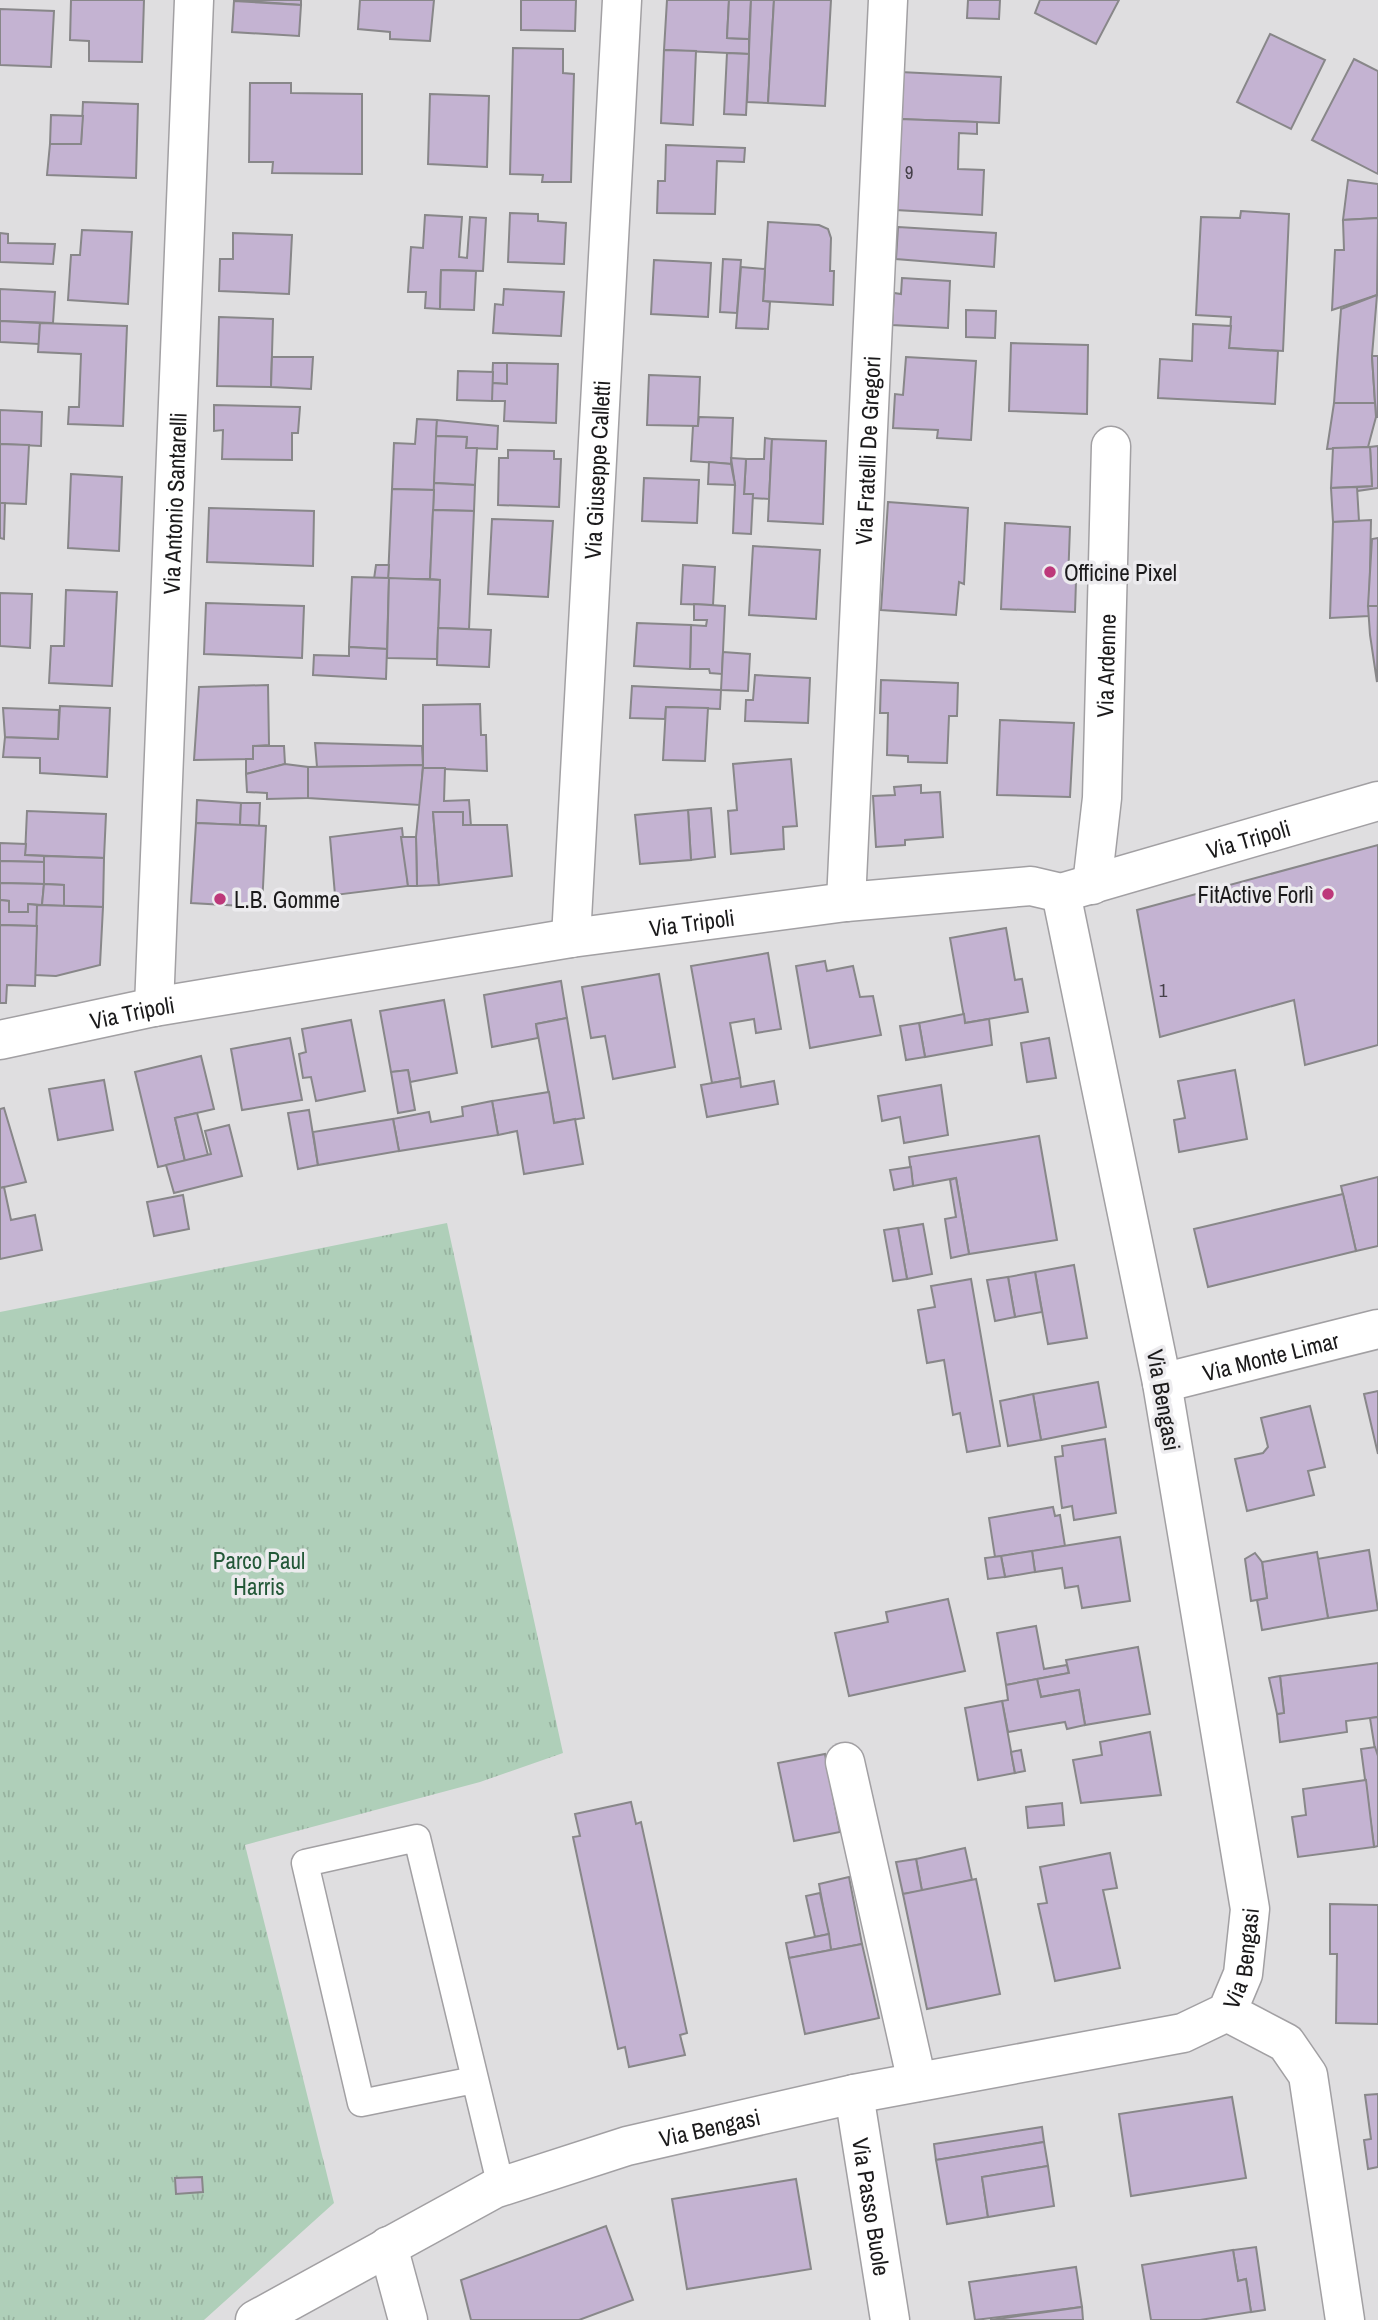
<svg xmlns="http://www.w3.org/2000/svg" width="1378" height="2320" font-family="'Archivo Narrow',sans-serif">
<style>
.park{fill:url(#park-tufts)}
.building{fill:#c4b3d2;stroke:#888789;stroke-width:2}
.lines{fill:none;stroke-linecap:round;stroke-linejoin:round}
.service-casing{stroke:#a2a0a3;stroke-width:29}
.minor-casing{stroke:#a2a0a3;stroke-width:41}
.service{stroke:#fff;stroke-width:26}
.minor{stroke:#fff;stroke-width:38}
.poi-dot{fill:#bd387a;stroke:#ecebee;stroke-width:2.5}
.labels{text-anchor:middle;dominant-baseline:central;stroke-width:7;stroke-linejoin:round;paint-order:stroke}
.number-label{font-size:19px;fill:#454049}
.street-label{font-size:23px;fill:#1b1a1b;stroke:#ecebee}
.poi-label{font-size:23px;fill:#1b1a1b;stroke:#ecebee;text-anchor:start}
.park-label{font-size:23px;fill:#235838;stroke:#ecebee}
</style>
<defs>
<pattern id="park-tufts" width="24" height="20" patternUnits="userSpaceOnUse" patternTransform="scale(1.75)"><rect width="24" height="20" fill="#afcfb9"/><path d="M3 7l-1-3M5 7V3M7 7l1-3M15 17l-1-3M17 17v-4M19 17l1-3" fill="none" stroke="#96b19e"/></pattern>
</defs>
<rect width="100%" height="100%" fill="#dfdee0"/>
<!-- park -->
<polygon class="park" points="447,1223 563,1753 480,1782 245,1845 334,2203 204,2320 0,2320 0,1312"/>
<!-- building -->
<g class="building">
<polygon points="71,0 144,0 142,62 89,61 89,41 70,40"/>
<polygon points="234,0 301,0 301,5"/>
<polygon points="360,0 434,0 430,41 390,39 390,32 358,29"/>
<polygon points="521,0 576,0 575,31 521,30"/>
<polygon points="667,0 729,0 727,38 749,39 749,54 664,50"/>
<polygon points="729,0 751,0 749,39 727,38"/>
<polygon points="751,0 774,0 768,103 747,102"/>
<polygon points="774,0 831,0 825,106 768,103"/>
<polygon points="968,0 1000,0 999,19 967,18"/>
<polygon points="1040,0 1119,0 1096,44 1035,13"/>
<polygon points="234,1 301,5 299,36 232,32"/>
<polygon points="0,9 54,11 51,67 0,65"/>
<polygon points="1270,34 1325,60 1291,129 1237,102"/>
<polygon points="513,48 563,49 563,73 574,74 571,182 542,182 543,175 510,174"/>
<polygon points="664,50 696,51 693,125 661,123"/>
<polygon points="727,53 749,54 746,115 724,114"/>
<polygon points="1354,59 1378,71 1378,174 1312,140"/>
<polygon points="900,72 1001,77 999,123 900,119"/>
<polygon points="250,83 291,83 291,93 362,94 362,174 272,173 273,162 249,162"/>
<polygon points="430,94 489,96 487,167 428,164"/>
<polygon points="83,102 138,104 136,178 47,175 50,144 81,144"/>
<polygon points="51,115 83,116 81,144 50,144"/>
<polygon points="900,119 977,122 977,134 959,133 958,169 984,170 982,215 896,210"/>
<polygon points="666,145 745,148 744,162 717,161 715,214 657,213 658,181 665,181"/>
<polygon points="1348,180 1378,184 1378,218 1343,220"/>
<polygon points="1241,211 1289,214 1283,351 1229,348 1231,317 1196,315 1201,217 1240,218"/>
<polygon points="510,213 538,214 538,221 566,223 564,264 508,262"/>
<polygon points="425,215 462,217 459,257 467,258 470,217 486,218 483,271 441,270 440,309 425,308 426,292 408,292 411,247 423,248"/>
<polygon points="1378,218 1377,295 1332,310 1335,250 1344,250 1343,220"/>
<polygon points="768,222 819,225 828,229 831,238 830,271 834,271 833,305 763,301"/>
<polygon points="898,227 996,233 994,267 896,259"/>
<polygon points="82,230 132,232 128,304 68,300 71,255 80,255"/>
<polygon points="0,233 8,234 8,243 55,244 53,264 0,262"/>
<polygon points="233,233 292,235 289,294 219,291 220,259 233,259"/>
<polygon points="723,259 741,260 737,313 720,312"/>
<polygon points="654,260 711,263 708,317 651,314"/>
<polygon points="741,267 765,269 763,301 770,302 768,329 736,328"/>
<polygon points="441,270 476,271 474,310 440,309"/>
<polygon points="902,278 950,281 948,328 892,325 894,293 901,294"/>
<polygon points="0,289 55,292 53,323 0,321"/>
<polygon points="504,289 564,292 561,336 493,333 495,304 503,305"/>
<polygon points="1377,295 1372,356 1375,403 1334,403 1341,309"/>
<polygon points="966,310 996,311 995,338 966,337"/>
<polygon points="219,317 273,319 271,387 217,386"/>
<polygon points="0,321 40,323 39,344 0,342"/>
<polygon points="40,323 127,326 123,426 68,424 69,407 79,407 81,354 38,352"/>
<polygon points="1193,324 1231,326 1229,348 1278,351 1275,404 1158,398 1160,359 1192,361"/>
<polygon points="1011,343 1088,345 1087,414 1009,411"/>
<polygon points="1372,356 1378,356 1378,417 1376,417"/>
<polygon points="272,357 313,357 311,389 271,387"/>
<polygon points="906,357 976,361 971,440 937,438 938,430 893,428 895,394 903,395"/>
<polygon points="493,363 507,363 507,384 492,383"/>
<polygon points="507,363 558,364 556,423 504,421 505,401 492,401 492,383 507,384"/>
<polygon points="458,371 493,372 492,401 457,400"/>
<polygon points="649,375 700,377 698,426 647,425"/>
<polygon points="1334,403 1375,403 1376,417 1368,447 1327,449"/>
<polygon points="214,405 300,407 298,433 292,433 292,460 222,459 223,430 214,431"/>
<polygon points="0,410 42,412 41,446 0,444"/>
<polygon points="699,417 733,418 731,464 691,461 693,426 698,426"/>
<polygon points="417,419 437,420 434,490 392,489 394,443 415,444"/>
<polygon points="437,420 498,426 497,449 466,448 467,437 436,436"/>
<polygon points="436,436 467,437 466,448 477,448 475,485 434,483"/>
<polygon points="765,438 772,439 769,499 752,498 753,494 744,494 746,459 764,459"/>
<polygon points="772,439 826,441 823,524 768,521"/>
<polygon points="0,444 29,445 26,504 0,503"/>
<polygon points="1378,446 1378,488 1357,491 1357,487 1372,486 1370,447"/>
<polygon points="1370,447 1372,486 1331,488 1333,448"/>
<polygon points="508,450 554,451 554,459 561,459 559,507 498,505 499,458 508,458"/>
<polygon points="731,458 746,459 744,494 753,494 751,534 733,533 735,485"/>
<polygon points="709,462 731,464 735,485 708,484"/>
<polygon points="71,474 122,477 119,551 68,548"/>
<polygon points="644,478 699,480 697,523 642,521"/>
<polygon points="434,483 475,485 474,511 433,510"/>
<polygon points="1357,487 1359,521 1333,522 1331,488"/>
<polygon points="392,489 434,490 430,579 388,579"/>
<polygon points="888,502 968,508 964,584 959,582 956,615 881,610"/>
<polygon points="0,503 5,503 4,539 0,538"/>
<polygon points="209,508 314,511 313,566 207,562"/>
<polygon points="433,510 474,511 469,629 438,628 440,580 430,579"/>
<polygon points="492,519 553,521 548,597 488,594"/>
<polygon points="1371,520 1369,616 1330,618 1333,522"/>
<polygon points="1005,523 1070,527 1068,581 1076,581 1075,612 1001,609"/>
<polygon points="1378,538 1378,606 1368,606 1372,539"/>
<polygon points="753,546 820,550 816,619 749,615"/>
<polygon points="376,565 389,565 388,579 374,579"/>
<polygon points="683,565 715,567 713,605 681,604"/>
<polygon points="352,577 389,578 387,649 349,647"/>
<polygon points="389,578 440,580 437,659 387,658"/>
<polygon points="66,590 117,592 112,686 49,683 51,646 64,646"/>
<polygon points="0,593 32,594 30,648 0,646"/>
<polygon points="206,603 304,606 302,658 204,654"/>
<polygon points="694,604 725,606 722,674 710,673 709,669 690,669 691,625 706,626 707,620 694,620"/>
<polygon points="1368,606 1378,606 1377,682 1370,635"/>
<polygon points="637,623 691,625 690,669 634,666"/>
<polygon points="438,628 491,630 489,667 437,665"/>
<polygon points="349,647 387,649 386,679 313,675 314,655 349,656"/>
<polygon points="723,652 750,654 748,691 721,690"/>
<polygon points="755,675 810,678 808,723 745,721 746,700 753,700"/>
<polygon points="881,680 958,683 957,716 949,716 947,763 908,762 908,756 887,755 888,713 880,713"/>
<polygon points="268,685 269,745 253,746 253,759 194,760 199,687"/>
<polygon points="632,686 721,690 720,709 666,707 665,719 630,718"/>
<polygon points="480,704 481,735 486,735 487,771 423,768 423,705"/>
<polygon points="60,706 110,708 107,777 40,773 40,758 3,757 5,737 58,739"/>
<polygon points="666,707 708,708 705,761 663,760"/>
<polygon points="3,708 59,710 58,739 5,737"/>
<polygon points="1000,720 1074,723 1070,797 997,795"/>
<polygon points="315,743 422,746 423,765 317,767"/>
<polygon points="253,746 284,746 285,764 246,774 246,759 253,759"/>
<polygon points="791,759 797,826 783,827 784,849 731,854 728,811 737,810 733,764"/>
<polygon points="285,764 308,767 308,798 267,799 267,793 247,792 246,774"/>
<polygon points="423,765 420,805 308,798 308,767"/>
<polygon points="423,768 445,768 444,801 469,800 471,826 463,825 463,812 433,812 439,885 417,886 416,837"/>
<polygon points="921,785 921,793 940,792 943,837 905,840 905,845 876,847 873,796 895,795 894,787"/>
<polygon points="197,800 241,803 240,825 196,823"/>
<polygon points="241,803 260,803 259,826 240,825"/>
<polygon points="711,808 715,857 691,860 688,810"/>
<polygon points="688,810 691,860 640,864 635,815"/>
<polygon points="27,811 106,814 104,858 25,855"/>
<polygon points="433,812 463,812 463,825 507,825 512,876 439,885"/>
<polygon points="196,823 266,826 262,907 191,903"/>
<polygon points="402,828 408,886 335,895 330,837"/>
<polygon points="401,837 416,837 417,886 408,886"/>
<polygon points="0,843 26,844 25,855 44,856 44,862 0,861"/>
<polygon points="1378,845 1378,1045 1305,1065 1294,1000 1160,1037 1137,910"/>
<polygon points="44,856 104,858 103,907 64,906 64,885 44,884"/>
<polygon points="0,861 44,862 44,884 0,883"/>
<polygon points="0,883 44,884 42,905 28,904 28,912 9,912 9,901 0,900"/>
<polygon points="44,884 64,885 64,906 42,905"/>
<polygon points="0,900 9,901 9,912 28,912 28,904 37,905 37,926 0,925"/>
<polygon points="37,905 103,907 100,965 56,976 35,975"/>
<polygon points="0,925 37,926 35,986 7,985 6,1003 0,1003"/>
<polygon points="1006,928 1015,980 1022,979 1028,1012 965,1023 950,938"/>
<polygon points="768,953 781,1029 756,1033 754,1019 730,1023 740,1078 712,1083 691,966"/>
<polygon points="825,961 827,971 853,966 860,997 873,996 881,1035 810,1048 796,966"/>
<polygon points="659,974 675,1067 613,1079 605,1036 591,1038 582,987"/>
<polygon points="561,981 567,1018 536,1024 538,1038 492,1047 484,995"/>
<polygon points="444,1000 457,1073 410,1082 408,1070 391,1072 380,1011"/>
<polygon points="964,1014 965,1023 989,1019 992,1045 925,1057 919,1023"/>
<polygon points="567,1018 584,1118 554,1123 536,1024"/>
<polygon points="351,1020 365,1091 316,1101 311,1077 303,1078 299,1054 306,1052 302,1029"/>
<polygon points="919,1023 925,1057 906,1060 900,1026"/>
<polygon points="290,1038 302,1100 242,1110 231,1049"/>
<polygon points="1049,1038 1056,1078 1027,1082 1021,1043"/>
<polygon points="201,1056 214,1109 175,1118 185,1161 158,1167 135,1072"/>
<polygon points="408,1070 415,1110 398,1113 391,1072"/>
<polygon points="1235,1070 1247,1139 1179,1152 1174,1120 1185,1118 1178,1081"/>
<polygon points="740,1078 741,1087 774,1081 778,1104 707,1117 701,1085"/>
<polygon points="104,1080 113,1130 58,1140 49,1089"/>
<polygon points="941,1085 948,1135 904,1143 900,1117 882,1121 878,1096"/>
<polygon points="549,1092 554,1123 575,1119 583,1164 524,1174 517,1131 498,1135 492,1101"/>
<polygon points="492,1101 498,1135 399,1151 393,1119 429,1112 431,1122 463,1116 462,1107"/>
<polygon points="4,1108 26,1182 0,1188 0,1109"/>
<polygon points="309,1110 318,1165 298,1169 288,1113"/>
<polygon points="197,1113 208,1155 185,1161 175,1118"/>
<polygon points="393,1119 399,1151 318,1165 313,1132"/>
<polygon points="229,1125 242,1176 174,1193 166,1165 211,1154 205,1131"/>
<polygon points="1039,1136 1057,1240 969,1254 956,1178 913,1186 909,1157"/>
<polygon points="911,1167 913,1186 894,1190 890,1170"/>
<polygon points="1378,1177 1378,1246 1356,1251 1341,1186"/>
<polygon points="956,1178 969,1254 951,1258 945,1219 956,1217 950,1180"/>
<polygon points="4,1187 11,1220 35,1215 42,1250 0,1259 0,1188"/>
<polygon points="1343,1194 1356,1251 1208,1287 1194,1229"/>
<polygon points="183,1195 189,1229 154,1236 147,1202"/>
<polygon points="923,1224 932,1274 907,1279 898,1228"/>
<polygon points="898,1228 907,1279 893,1281 884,1230"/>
<polygon points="1074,1265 1087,1338 1048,1344 1035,1272"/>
<polygon points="1035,1272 1042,1312 1015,1317 1008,1277"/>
<polygon points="1008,1277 1015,1317 995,1321 987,1280"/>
<polygon points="971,1279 1000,1446 967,1452 960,1413 953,1415 944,1360 927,1363 918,1310 935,1307 931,1286"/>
<polygon points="1098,1382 1106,1427 1041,1440 1033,1394"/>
<polygon points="1378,1391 1378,1454 1364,1394"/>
<polygon points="1033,1394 1041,1440 1008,1446 1000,1401"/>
<polygon points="1310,1406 1325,1467 1308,1471 1314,1495 1247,1511 1235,1459 1263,1453 1268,1447 1261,1418"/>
<polygon points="1105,1439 1116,1513 1074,1520 1072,1506 1062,1508 1055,1457 1063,1456 1062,1446"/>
<polygon points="1053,1507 1055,1516 1060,1515 1065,1546 995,1557 989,1518"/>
<polygon points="1120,1537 1130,1601 1082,1608 1078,1586 1065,1588 1062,1568 1035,1572 1032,1551"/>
<polygon points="1369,1550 1378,1610 1328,1618 1317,1559"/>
<polygon points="1032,1551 1035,1572 1005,1577 1001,1556"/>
<polygon points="1317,1552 1328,1618 1262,1630 1257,1600 1267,1598 1262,1562"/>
<polygon points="1255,1553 1262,1562 1267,1598 1251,1601 1245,1559"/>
<polygon points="1001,1556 1005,1577 988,1579 985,1558"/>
<polygon points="948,1599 965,1671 849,1696 835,1633 888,1622 886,1612"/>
<polygon points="1036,1626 1044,1669 1067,1665 1069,1673 1006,1685 997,1633"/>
<polygon points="1138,1647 1150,1714 1085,1725 1079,1690 1041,1697 1037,1679 1069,1673 1066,1660"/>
<polygon points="1378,1663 1378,1717 1346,1721 1347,1732 1280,1742 1277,1714 1284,1713 1280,1676"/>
<polygon points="1280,1676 1284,1713 1277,1714 1269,1678"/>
<polygon points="1037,1679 1041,1697 1079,1690 1085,1725 1067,1729 1065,1722 1008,1732 1002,1701 1008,1700 1006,1685"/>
<polygon points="1002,1701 1015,1773 978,1780 965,1708"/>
<polygon points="1378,1717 1378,1756 1376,1756 1370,1718"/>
<polygon points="1150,1732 1161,1795 1081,1803 1073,1760 1102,1755 1100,1742"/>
<polygon points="1375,1747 1378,1756 1378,1846 1374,1847 1361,1749"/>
<polygon points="1021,1750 1025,1771 1015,1773 1011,1752"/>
<polygon points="825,1754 840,1832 794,1841 778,1763"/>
<polygon points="1366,1780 1374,1847 1298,1857 1292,1817 1306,1815 1303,1789"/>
<polygon points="631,1802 636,1824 641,1822 687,2033 680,2035 685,2055 629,2067 625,2047 618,2049 573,1837 580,1836 575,1814"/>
<polygon points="1062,1803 1064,1825 1028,1828 1026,1807"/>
<polygon points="965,1848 972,1880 922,1891 916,1859"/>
<polygon points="1110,1853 1117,1888 1103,1890 1120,1968 1055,1981 1038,1904 1047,1903 1040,1867"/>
<polygon points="916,1859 922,1891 903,1894 896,1862"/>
<polygon points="849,1877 862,1944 831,1950 819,1884"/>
<polygon points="976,1879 1000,1994 927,2009 903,1894"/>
<polygon points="820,1893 829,1934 815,1937 806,1896"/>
<polygon points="1330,1904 1378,1905 1378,2024 1336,2023 1337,1954 1330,1954"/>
<polygon points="829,1934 831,1950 789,1958 786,1943"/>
<polygon points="862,1944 879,2018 805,2034 789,1958"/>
<polygon points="1378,2094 1378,2167 1368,2169 1364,2140 1371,2139 1365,2095"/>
<polygon points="1232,2097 1246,2178 1131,2196 1119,2114"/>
<polygon points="1042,2127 1044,2142 936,2160 934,2144"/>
<polygon points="1044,2142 1048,2166 982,2177 988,2217 947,2224 936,2160"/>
<polygon points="1048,2166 1054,2206 988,2217 982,2177"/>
<polygon points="202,2177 203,2192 176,2194 175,2178"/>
<polygon points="796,2179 811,2269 687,2289 672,2199"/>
<polygon points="606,2226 633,2300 579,2320 471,2320 461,2280"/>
<polygon points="1256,2247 1265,2310 1251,2312 1246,2279 1238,2281 1233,2250"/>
<polygon points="1233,2250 1238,2281 1246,2279 1251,2312 1200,2320 1151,2320 1142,2265"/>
<polygon points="1076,2267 1082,2307 975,2320 969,2282"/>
<polygon points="1082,2307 1083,2320 990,2320"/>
</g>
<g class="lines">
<!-- service casing -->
<g class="service-casing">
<polyline id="service" points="474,2080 361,2103 305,1863 417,1838 501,2187"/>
</g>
<!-- minor casing -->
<g class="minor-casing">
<g id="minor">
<path id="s1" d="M1092,885l10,-87 9,-352"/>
<path id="s2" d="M846,902l42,-902"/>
<path id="s3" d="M571,938l51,-938"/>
<path id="s4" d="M154,1007l40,-1007"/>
<path id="s5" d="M0,1040l154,-33 417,-69 275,-36 185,-16 30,7 317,-92"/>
<path id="s6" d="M1162,1383l216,-54"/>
<polyline points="845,1762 917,2082"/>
<polyline points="1227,2012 1286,2043 1308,2075 1345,2320"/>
<path id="s7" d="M854,2094l36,226"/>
<polyline points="388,2246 408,2320"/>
<path id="s8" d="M255,2320l239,-131 133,-43 227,-52 329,-61 44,-21 16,-38 7,-65 -88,-526 -101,-490"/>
</g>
</g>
<!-- service -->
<use href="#service" class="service"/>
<!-- minor -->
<use href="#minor" class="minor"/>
</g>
<!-- markers -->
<g class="poi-dot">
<circle cx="1050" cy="572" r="7"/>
<circle cx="1328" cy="894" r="7"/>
<circle cx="220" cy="899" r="7"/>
</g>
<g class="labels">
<!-- number labels -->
<g class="number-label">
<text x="909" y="172">9</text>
<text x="1163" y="990">1</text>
</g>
<!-- street labels -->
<g class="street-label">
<text stroke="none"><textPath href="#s2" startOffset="452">Via Fratelli De Gregori</textPath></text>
<text stroke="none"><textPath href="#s3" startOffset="469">Via Giuseppe Calletti</textPath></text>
<text stroke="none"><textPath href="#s4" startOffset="504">Via Antonio Santarelli</textPath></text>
<text stroke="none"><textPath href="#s1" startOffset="220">Via Ardenne</textPath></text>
<text stroke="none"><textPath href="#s5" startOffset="1269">Via Tripoli</textPath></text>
<text stroke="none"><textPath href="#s5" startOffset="702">Via Tripoli</textPath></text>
<text stroke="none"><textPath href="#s5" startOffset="135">Via Tripoli</textPath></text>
<text stroke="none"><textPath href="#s6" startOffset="112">Via Monte Limar</textPath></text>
<text transform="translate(1164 1400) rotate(80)">Via Bengasi</text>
<text stroke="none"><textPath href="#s8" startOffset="1085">Via Bengasi</textPath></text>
<text stroke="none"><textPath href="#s8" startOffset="497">Via Bengasi</textPath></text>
<text stroke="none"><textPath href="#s7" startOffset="114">Via Passo Buole</textPath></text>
</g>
<!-- poi labels -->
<g class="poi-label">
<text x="1064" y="572">Officine Pixel</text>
<text x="1314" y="894" text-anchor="end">FitActive Forlì</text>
<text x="234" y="899">L.B. Gomme</text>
</g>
<!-- park labels -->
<g class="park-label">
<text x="259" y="1560">Parco Paul<tspan x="259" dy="26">Harris</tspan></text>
</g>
</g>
</svg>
